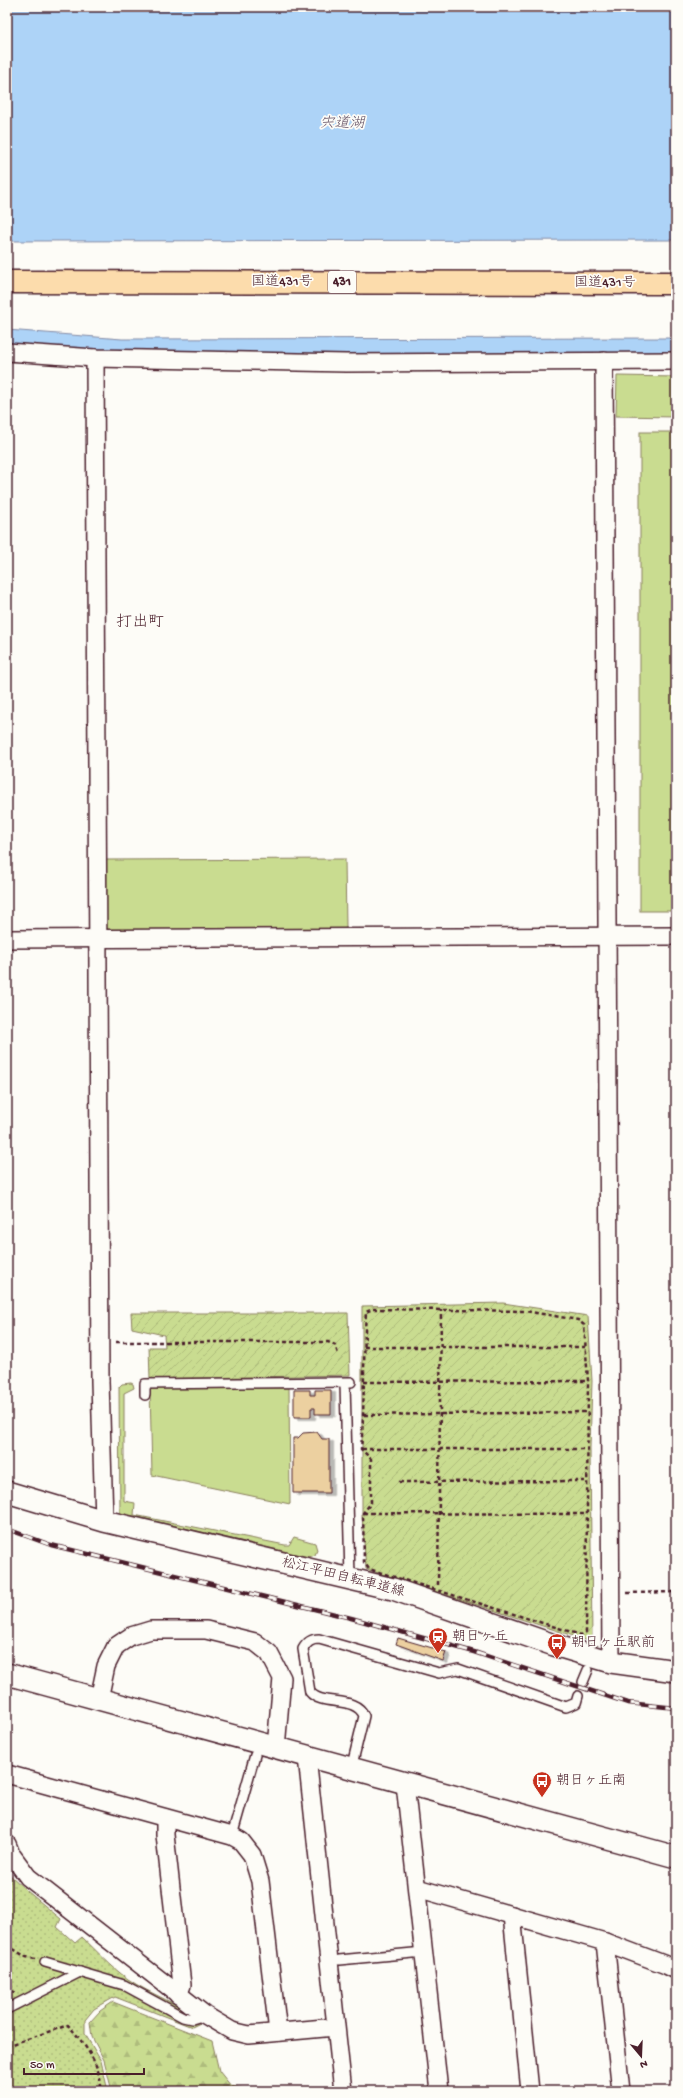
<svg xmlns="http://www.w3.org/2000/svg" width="683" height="2098" font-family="'Gochi Hand','Klee One',sans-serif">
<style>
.grass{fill:#c9dc90;stroke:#8a7e5e}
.forest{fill:url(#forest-firs);stroke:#8a7e5e}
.park{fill:url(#park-dots);stroke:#8a7e5e}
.garden{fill:url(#garden-furrows);stroke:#8a7e5e}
.water{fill:#add3f7;stroke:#858ba5}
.building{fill:#ecd0a0;stroke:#4a1f2b;filter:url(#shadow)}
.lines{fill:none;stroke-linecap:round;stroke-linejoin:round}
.service-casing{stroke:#4a1f2b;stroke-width:12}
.minor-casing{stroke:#4a1f2b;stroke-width:20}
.tertiary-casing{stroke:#4a1f2b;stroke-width:24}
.trunk-casing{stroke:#4a1f2b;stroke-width:25}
.path{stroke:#4a1f2b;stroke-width:2.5;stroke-dasharray:4 3;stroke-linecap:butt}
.service{stroke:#fdfcf7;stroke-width:9}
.minor{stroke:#fdfcf7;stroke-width:17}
.tertiary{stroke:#fdfcf7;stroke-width:21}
.trunk{stroke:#fcdcac;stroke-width:22}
.rail-casing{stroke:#4a1f2b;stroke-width:4.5}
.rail{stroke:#fdfcf7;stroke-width:3;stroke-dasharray:9;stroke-linecap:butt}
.labels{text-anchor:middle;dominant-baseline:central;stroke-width:3.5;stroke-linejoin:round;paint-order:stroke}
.shield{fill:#fdfcf7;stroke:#806168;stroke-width:1}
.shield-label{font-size:13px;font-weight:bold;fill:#4a1f2b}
.street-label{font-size:14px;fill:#4a1f2b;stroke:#fdfcf7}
.poi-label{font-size:14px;fill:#4a1f2b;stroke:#fdfcf7;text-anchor:start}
.water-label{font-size:15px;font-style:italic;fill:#685568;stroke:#fdfcf7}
.quarter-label{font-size:16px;fill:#4a1f2b;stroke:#fdfcf7}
</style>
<defs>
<pattern id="forest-firs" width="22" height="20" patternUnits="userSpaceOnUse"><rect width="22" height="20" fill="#c9dc90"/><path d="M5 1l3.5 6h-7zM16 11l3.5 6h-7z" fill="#aebc7c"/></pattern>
<pattern id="park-dots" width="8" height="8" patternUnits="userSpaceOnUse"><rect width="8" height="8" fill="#c9dc90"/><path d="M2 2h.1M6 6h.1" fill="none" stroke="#aebc7c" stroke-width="1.8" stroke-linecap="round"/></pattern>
<pattern id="garden-furrows" width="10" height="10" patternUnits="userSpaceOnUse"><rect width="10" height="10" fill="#c9dc90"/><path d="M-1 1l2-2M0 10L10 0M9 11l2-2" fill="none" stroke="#aebc7c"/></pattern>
<filter id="shadow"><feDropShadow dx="4.5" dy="2.5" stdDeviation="0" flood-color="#0004"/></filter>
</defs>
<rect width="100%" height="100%" fill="#fdfcf7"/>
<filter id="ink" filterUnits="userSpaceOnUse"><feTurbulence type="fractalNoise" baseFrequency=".025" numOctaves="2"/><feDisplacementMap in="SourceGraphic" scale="8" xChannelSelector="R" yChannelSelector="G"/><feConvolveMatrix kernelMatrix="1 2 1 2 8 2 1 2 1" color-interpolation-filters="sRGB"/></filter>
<g filter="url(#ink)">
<!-- grass -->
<g class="grass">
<polygon points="617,376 676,377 676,417 616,416"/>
<rect x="640" y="432" width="36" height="479"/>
<polygon points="345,859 346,928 337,931 109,930 105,928 105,860"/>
<polygon points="131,1383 133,1384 134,1388 124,1393 124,1501 135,1503 134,1515 285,1545 289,1545 294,1537 315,1543 317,1550 315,1555 309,1557 120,1513 119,1387 122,1384"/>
<polygon points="150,1388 289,1388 290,1504 152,1475"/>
</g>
<!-- forest -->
<polygon class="forest" points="113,2002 212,2041 219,2071 231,2086 255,2091 112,2091 104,2060 92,2037 90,2022 100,2011"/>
<!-- park -->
<path class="park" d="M7,1872l20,19 34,28 -4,8 18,16 7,-6c15,14 29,30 46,42 23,16 53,25 74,43l-10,5 -77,-30 -21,12 -9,11v14l16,27 7,30h-101z"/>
<!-- garden -->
<g class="garden">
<polygon points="503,1303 588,1316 592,1381 590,1448 592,1642 366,1569 362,1515 362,1306"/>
<polygon points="131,1313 348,1313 350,1375 150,1379 149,1347 165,1347 164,1335 132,1328"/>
</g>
<!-- water -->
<g class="water">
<polygon points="7,7 676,7 676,240 7,241"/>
<polygon points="7,330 122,339 676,338 676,356 472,357 7,348"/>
</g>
<!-- building -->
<g class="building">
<polygon points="294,1390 310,1390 310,1395 315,1395 315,1390 331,1390 331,1414 315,1414 315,1408 311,1408 311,1417 294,1417"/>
<polygon points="317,1432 322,1439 329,1439 329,1493 293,1493 293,1438 298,1438 303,1433"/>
<polygon points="398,1638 446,1652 443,1661 396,1644"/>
</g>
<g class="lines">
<!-- service casing -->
<g class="service-casing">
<g id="service">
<polyline points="345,1383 350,1578"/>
<polyline points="145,1395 145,1384 351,1382"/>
<polyline points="583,1682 588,1670"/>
<path d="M351,1769l13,-53c-8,-21 -42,-9 -54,-24l-7,-43c4,-7 8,-10 16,-10l120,34 19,-4 108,38 10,-4 2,-7"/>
<polyline points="232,1836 255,1755"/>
<polyline points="339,1960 424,1952"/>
<polyline points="45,1962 124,1985 183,2017 192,2019 205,2015"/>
<polyline points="7,2009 80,1972"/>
</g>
</g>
<!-- minor casing -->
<g class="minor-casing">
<g id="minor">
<polyline points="7,352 95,358 346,363 676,361"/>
<polyline points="95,358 100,1381 104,1521"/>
<polyline points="604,361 611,1662"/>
<polyline points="7,939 676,936"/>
<polyline points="99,1699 106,1666 116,1646 131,1636 151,1630 206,1630 255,1642 269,1653 282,1678 276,1748"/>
<polyline points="307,1757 343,2091"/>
<polyline points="7,1774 232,1836 241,1841 252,1855 260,1881 278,2032"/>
<polyline points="405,1784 439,2091"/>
<polyline points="165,1818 165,1835 182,1985 178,1995"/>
<polyline points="7,1844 11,1854 28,1877 205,2015 232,2031 249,2035 335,2027"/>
<polyline points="417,1888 605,1942 666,1965 676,1970"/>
<polyline points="512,1915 530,2091"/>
<polyline points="605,1942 621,2091"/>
</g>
</g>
<!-- tertiary casing -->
<g class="tertiary-casing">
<g id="tertiary">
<polyline points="7,1492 104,1521 393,1589 554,1645 611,1662 676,1671"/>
<polyline points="7,1674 676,1857"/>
</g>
</g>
<!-- trunk casing -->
<g class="trunk-casing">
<polyline id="trunk" points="7,282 676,283"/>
</g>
<!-- path -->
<g class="path">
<path d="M373,1309l152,2 53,9 6,5 4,56 -2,251 -5,3 -212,-66 -5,-7 -1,-49 8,-10v-44l-10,-10c4,-46 2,-92 5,-137z"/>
<polyline points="116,1342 328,1342 335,1345 338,1354"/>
<polyline points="364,1347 586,1347"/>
<polyline points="364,1382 588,1381"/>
<polyline points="364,1415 587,1412"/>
<polyline points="362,1449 587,1449"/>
<polyline points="399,1482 587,1481"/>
<polyline points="363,1513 587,1514"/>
<polyline points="438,1585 441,1310"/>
<polyline points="627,1593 676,1592"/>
<polyline points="7,1945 26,1957 35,1959"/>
<polyline points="10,1984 14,1993"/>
<path d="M7,2046l61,-21c16,18 34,41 33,66"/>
</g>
<!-- service -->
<use href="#service" class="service"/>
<!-- minor -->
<use href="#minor" class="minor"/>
<!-- tertiary -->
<use href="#tertiary" class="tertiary"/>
<!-- trunk -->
<use href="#trunk" class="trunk"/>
<!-- rail casing -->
<g class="rail-casing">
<polyline id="rail" points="7,1529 51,1545 351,1618 474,1652 628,1703 676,1708"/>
</g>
<!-- rail -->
<use href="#rail" class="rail"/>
</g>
</g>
<!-- icons -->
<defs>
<g id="station-pin" transform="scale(1)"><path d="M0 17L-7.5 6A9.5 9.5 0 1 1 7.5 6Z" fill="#c8321e" stroke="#fdfcf7"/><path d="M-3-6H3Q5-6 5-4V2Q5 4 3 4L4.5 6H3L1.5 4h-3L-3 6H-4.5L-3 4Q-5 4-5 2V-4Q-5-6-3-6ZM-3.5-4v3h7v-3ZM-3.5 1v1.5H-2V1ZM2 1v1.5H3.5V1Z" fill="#fff"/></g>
<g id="bus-pin" transform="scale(1)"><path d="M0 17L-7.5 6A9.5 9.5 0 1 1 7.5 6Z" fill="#c8321e" stroke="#fdfcf7"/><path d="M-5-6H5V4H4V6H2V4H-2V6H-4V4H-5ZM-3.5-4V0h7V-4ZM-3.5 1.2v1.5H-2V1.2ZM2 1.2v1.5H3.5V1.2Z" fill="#fff"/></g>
</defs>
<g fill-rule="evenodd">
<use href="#station-pin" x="438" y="1637"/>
<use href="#bus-pin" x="557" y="1643"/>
<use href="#bus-pin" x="542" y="1781"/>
</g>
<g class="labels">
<!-- shield labels -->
<rect class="shield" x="328" y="271" width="28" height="22" rx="3"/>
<g class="shield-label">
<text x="342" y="282">431</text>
</g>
<!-- street labels -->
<g class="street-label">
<text x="282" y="282">国道431号</text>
<text x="605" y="283">国道431号</text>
<text transform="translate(343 1578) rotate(14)">松江平田自転車道線</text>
</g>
<!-- poi labels -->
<g class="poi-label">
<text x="452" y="1637">朝日ヶ丘</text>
<text x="571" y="1643">朝日ヶ丘駅前</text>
<text x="556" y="1781">朝日ヶ丘南</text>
</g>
<!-- water labels -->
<g class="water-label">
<text x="342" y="124">宍道湖</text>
</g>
<!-- quarter labels -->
<g class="quarter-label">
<text x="140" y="623">打出町</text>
</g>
</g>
<!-- margin -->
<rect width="683" height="2098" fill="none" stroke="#fdfcf7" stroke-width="24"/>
<rect x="12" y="12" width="659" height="2074" fill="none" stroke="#4a1f2b" stroke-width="1.5" filter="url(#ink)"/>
<!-- north arrow -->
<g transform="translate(641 2056) rotate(161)" stroke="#fdfcf7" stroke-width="3" paint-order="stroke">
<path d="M0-3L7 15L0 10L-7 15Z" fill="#4a1f2b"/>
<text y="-6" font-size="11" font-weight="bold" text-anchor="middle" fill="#4a1f2b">N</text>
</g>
<!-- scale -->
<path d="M24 2068v6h120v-6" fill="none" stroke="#4a1f2b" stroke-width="2"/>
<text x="30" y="2068" font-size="12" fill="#4a1f2b" stroke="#fdfcf7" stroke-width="3" paint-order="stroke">50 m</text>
</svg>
